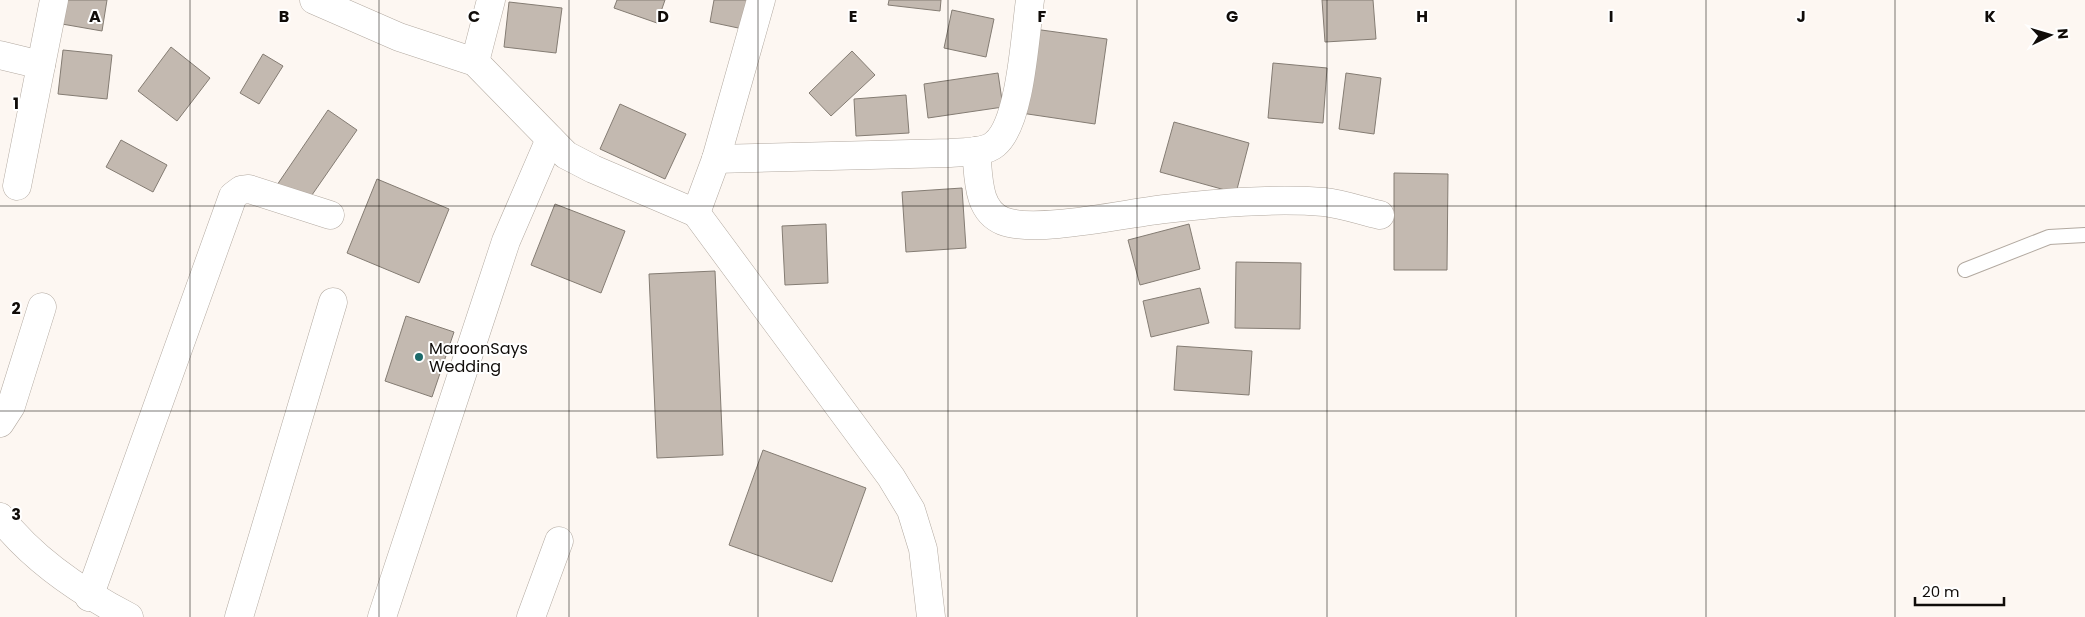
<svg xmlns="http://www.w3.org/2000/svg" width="2085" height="617" font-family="Poppins,sans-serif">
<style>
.building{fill:#c3b9b0;stroke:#847c73}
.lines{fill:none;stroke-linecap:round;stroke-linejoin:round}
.service-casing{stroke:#b2a9a0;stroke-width:16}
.minor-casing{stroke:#b2a9a0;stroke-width:29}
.service{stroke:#fff;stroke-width:14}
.minor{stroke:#fff;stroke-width:28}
.grid{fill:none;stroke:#100c09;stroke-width:1;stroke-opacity:0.55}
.poi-dot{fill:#1d6a6a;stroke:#fff;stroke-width:2}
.labels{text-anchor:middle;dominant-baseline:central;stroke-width:4;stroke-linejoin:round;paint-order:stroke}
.poi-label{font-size:16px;fill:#100c09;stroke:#fff;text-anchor:start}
.grid-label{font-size:16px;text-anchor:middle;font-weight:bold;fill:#100c09;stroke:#fff;stroke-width:4;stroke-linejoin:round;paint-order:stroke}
</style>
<rect width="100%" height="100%" fill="#fdf7f2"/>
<!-- building -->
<g class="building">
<polygon points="66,0 107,0 102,31 62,24"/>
<polygon points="617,0 665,0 657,23 614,8"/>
<polygon points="714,0 749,0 743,29 710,22"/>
<polygon points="889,0 941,0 940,11 888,5"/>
<polygon points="1322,0 1373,0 1376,39 1325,42"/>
<polygon points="509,2 562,8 556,53 504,47"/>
<polygon points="952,10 994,19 986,57 944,48"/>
<polygon points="1034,29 1107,39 1095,124 1021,113"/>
<polygon points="171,47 210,78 177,121 138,91"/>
<polygon points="63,50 112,55 107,99 58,94"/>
<polygon points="852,51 875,75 831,116 809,93"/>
<polygon points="263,54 283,66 259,104 240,93"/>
<polygon points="1273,63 1327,68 1323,123 1268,118"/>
<polygon points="998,73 1003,107 928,118 924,84"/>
<polygon points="1346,73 1381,78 1374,134 1339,129"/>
<polygon points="906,95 909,133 856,136 854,99"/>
<polygon points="620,104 686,134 665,179 600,149"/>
<polygon points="328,110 357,130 305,205 277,185"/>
<polygon points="1174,122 1249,143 1236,193 1160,172"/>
<polygon points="121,140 167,165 153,192 106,167"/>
<polygon points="1394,173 1448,174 1447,270 1394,270"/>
<polygon points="377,179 449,209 419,283 347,253"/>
<polygon points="962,188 966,248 906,252 902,192"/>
<polygon points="555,204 625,231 601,293 531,265"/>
<polygon points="826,224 828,283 785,285 782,226"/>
<polygon points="1189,224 1200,269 1140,285 1128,240"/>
<polygon points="1236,262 1301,263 1300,329 1235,328"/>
<polygon points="715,271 723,455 657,458 649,274"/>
<polygon points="1200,288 1209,323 1151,337 1143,301"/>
<polygon points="406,316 454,332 432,397 385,381"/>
<polygon points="1177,346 1252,351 1249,395 1174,390"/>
<polygon points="763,450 866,488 832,582 729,545"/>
</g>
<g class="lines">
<!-- service casing -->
<g class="service-casing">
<polyline id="service" points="1965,270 2049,237 2085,235"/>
</g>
<!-- minor casing -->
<g class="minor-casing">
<g id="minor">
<polyline points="314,0 399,37 475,62 566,155 593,169 696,213 891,477 911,510 923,549 931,617"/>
<polyline points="0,55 41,65"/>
<polyline points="475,62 491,0"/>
<path d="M976,151c3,24 0,59 27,70 33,13 124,-8 162,-12 52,-6 107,-11 159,-7 19,2 38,9 56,13"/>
<path d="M716,159l234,-6c13,-1 35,0 45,-9 26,-21 30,-110 35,-144"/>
<polyline points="17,186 54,0"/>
<polyline points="696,213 716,159 761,0"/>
<polyline points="0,423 11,406 42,307"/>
<path d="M0,517c34,44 81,75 129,100"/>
<polyline points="89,597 233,196 241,190 249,189 330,215"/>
<polyline points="239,617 333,302"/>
<polyline points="382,617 506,241 550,139"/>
<polyline points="531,617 559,541"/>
</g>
</g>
<!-- service -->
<use href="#service" class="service"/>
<!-- minor -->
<use href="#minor" class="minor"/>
</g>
<!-- grid -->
<path class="grid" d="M190,0v617M379,0v617M569,0v617M758,0v617M948,0v617M1137,0v617M1327,0v617M1516,0v617M1706,0v617M1895,0v617M0,206h2085M0,411h2085"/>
<!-- markers -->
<circle class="poi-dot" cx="419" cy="357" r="5"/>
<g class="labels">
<!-- poi labels -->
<g class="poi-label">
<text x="429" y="348">MaroonSays<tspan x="429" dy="18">Wedding</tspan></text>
</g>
</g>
<g class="grid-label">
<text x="95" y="22">A</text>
<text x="284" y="22">B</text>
<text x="474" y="22">C</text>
<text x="663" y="22">D</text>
<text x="853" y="22">E</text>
<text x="1042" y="22">F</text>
<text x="1232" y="22">G</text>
<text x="1422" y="22">H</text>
<text x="1611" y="22">I</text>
<text x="1801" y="22">J</text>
<text x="1990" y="22">K</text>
<text x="16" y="109">1</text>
<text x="16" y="314">2</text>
<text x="16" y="520">3</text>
</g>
<!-- north arrow -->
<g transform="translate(2050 35) rotate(85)" stroke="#ffffff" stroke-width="4" paint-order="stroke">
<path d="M0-4L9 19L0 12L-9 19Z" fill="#100c09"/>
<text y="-8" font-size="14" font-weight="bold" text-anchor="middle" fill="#100c09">N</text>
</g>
<!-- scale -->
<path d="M1915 597v8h89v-8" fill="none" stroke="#100c09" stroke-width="2.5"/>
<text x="1922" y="597" font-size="15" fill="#100c09" stroke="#ffffff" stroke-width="4" paint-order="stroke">20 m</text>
</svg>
